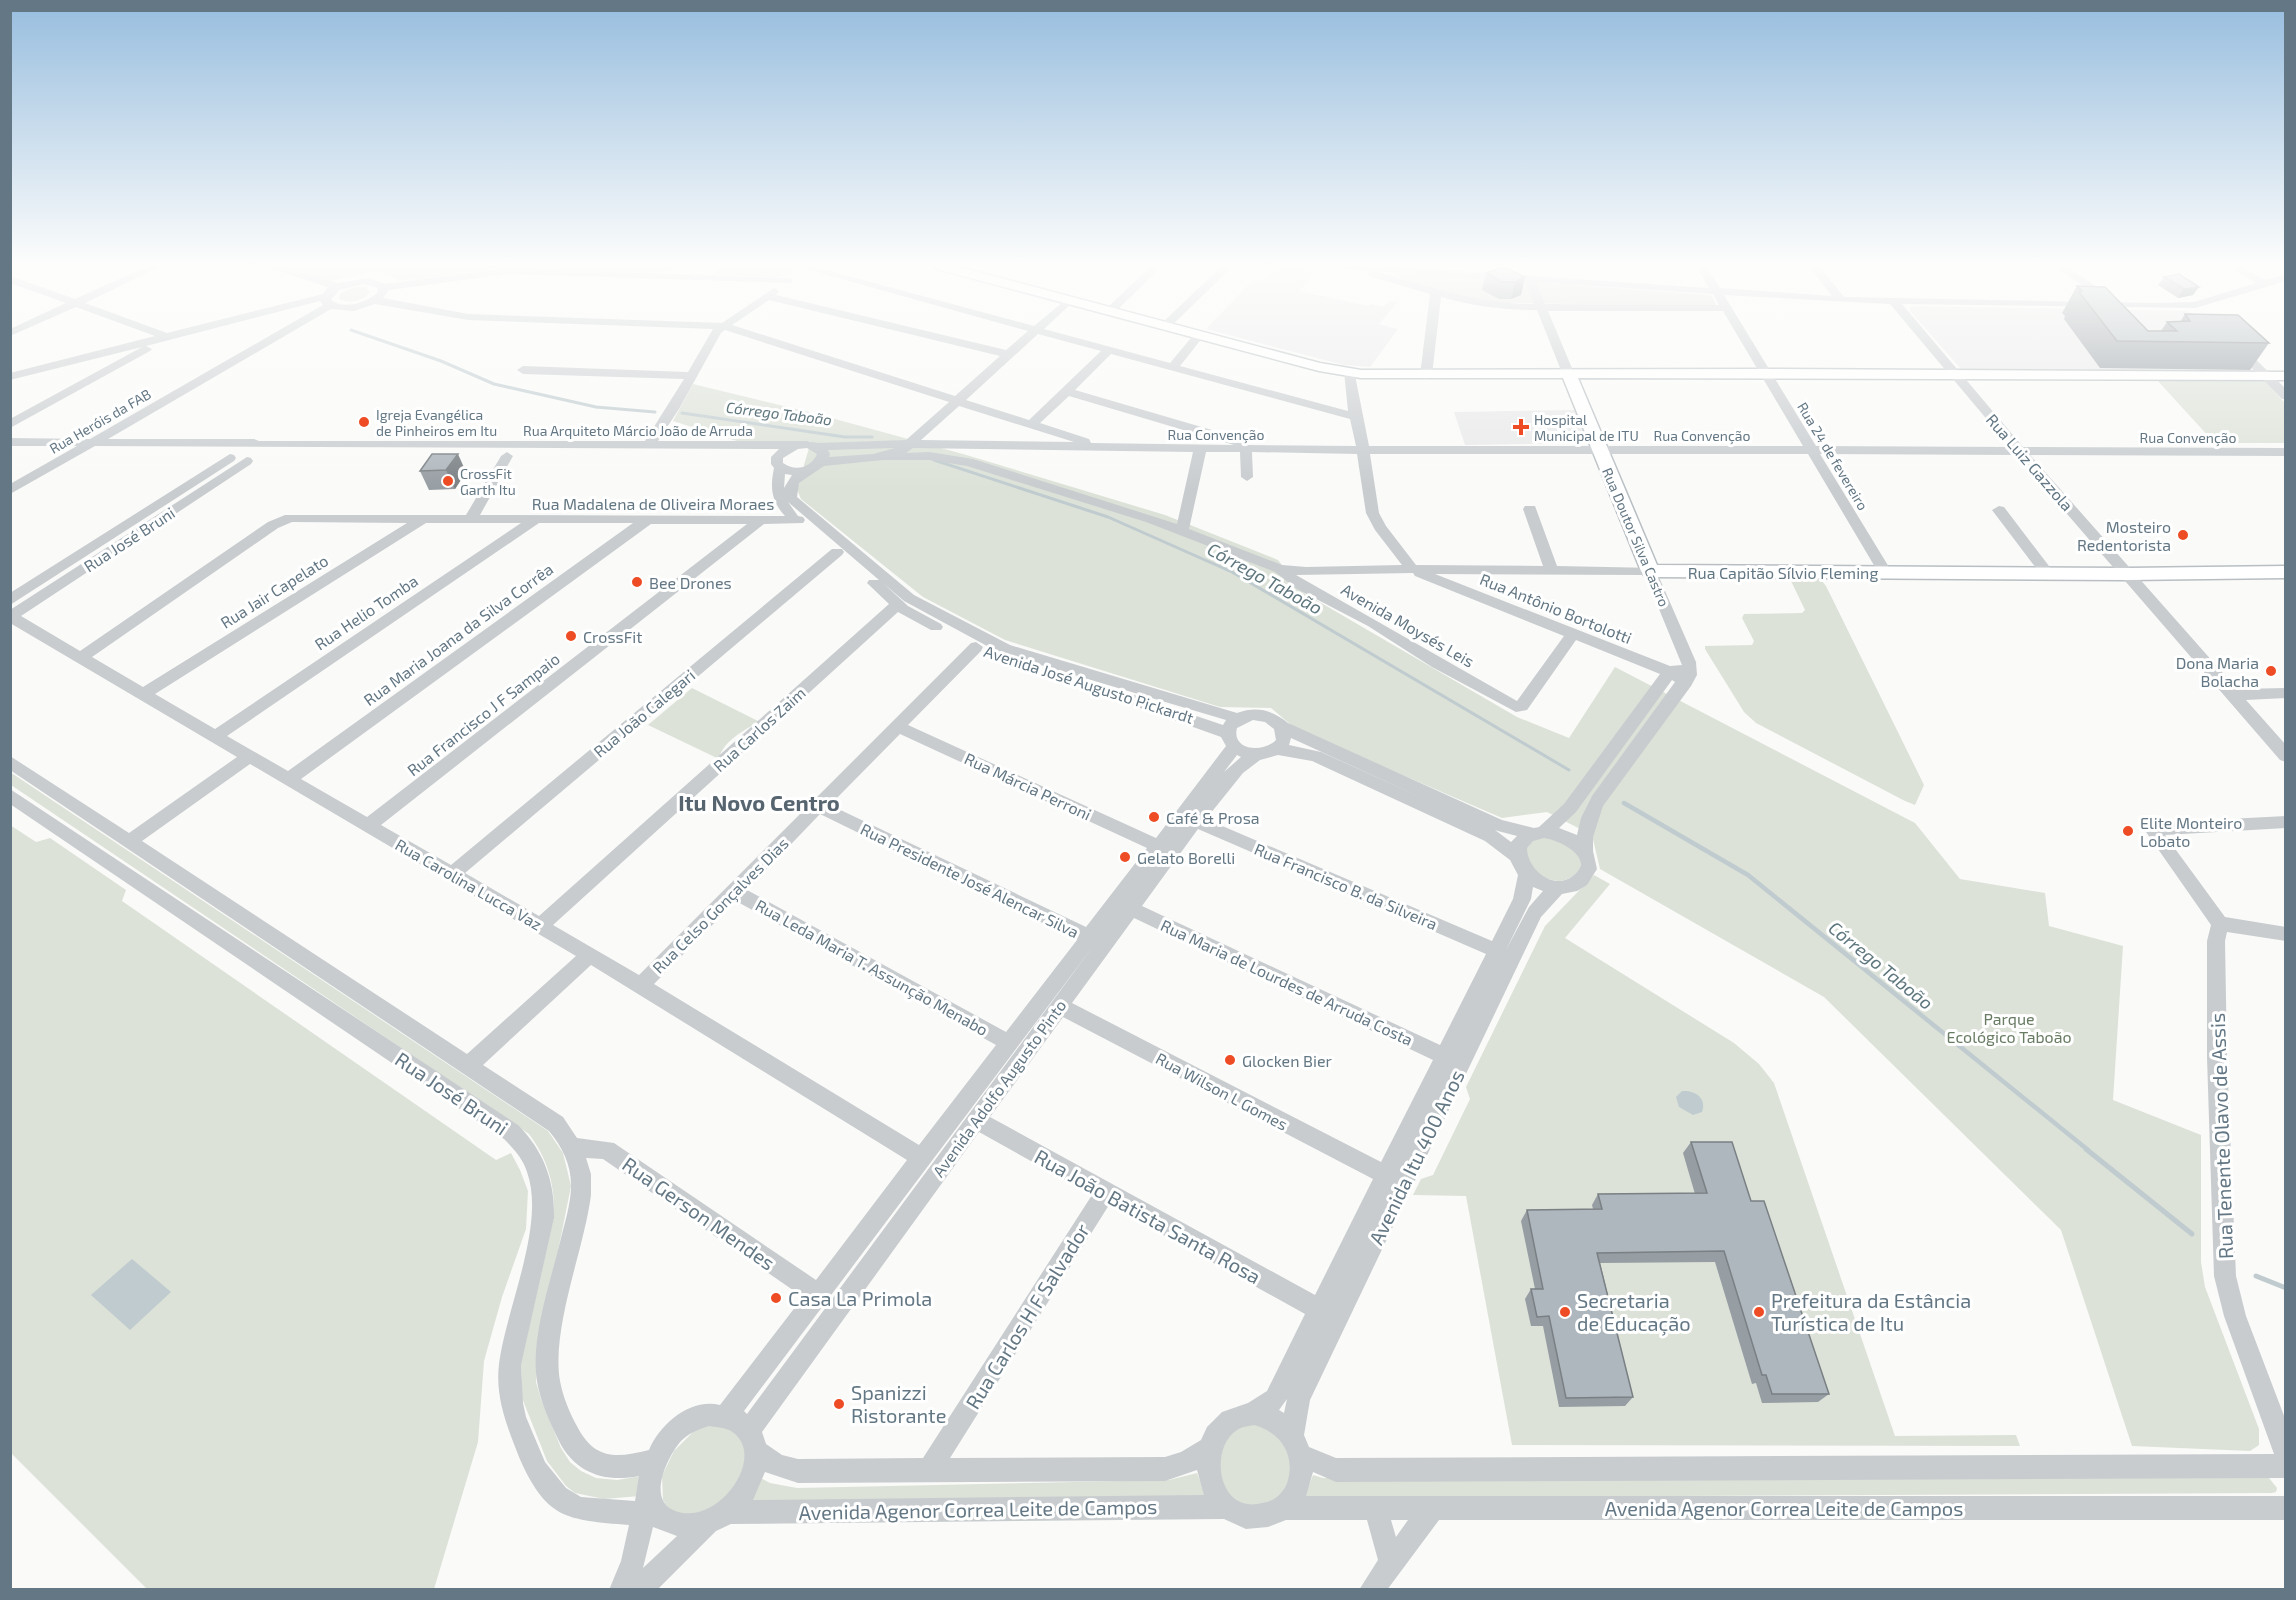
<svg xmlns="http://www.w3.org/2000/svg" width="2296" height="1600" font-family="'Exo 2',sans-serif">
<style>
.built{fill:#e8e9e9}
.green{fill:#dce2d8}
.water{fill:#bfcbcf}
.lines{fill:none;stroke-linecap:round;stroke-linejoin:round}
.stream-far2{stroke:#bfcbcf;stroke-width:3}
.stream-far1{stroke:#bfcbcf;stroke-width:4.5}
.stream{stroke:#bfcbcf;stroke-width:5}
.major-casing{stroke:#b8bec2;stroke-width:3}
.minor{fill:#c8cccf;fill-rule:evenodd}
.major{fill:#fff;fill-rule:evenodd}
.wall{fill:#969da3}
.shaded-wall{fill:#7a8084}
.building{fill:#aeb7bd;stroke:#7a8084;stroke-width:1.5}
.poi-dot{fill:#ed4c24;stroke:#fff;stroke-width:2}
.labels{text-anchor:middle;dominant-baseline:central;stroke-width:6;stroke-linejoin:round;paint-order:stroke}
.far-poi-label{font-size:14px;fill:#637784;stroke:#fff;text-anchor:start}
.far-street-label{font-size:14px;fill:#637784;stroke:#fff}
.far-water-label{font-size:15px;font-style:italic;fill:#5e767e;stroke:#fff}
.street-label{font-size:16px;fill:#637784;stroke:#fff}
.poi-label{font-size:16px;fill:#637784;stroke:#fff;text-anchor:start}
.park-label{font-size:16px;fill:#687b63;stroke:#fff}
.water-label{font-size:18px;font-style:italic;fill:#5e767e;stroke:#fff}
.near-street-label{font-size:20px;fill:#637784;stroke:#fff}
.near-poi-label{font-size:20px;fill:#637784;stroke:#fff;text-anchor:start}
.district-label{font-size:22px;font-weight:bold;fill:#56656f;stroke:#fff}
</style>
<rect width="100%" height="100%" fill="#fafaf8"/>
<!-- built -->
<g class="built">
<polygon points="1278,266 1313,267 1311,278 1299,291 1368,306 1370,304 1383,307 1390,301 1398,302 1379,324 1398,329 1370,367 1344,365 1206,329 1253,280 1266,279"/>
<polygon points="1915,306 2186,311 2200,317 2256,373 1962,370 1910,311 1910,307"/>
<polygon points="1576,410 1589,443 1465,445 1454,412"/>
</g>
<!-- green -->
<g class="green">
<polygon points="286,266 536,266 533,268 499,268 399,281 388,274 370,272 331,281"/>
<polygon points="557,266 693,266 660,272 553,270"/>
<polygon points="730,266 800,266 789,274 778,277 713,275 718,268"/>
<polygon points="1396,272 1711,295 1717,306 1501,303 1471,299 1402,279 1393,275 1393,273"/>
<path d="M355,287h11l4,5c-7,9 -20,12 -31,7l1,-6z"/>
<polygon points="2159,378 2264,380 2285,403 2285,443 2217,443 2211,439 2157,380"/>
<polygon points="693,384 813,413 963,454 1165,515 1278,560 1304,593 1517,717 1569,738 1615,667 1915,823 1960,879 2045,893 2049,926 2123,946 2113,1100 2201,1135 2201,1262 2205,1287 2259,1429 2259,1445 2250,1451 2132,1446 2061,1230 1824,997 1600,869 1592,835 1547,812 1502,818 1296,729 1271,708 1220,707 1005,640 923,597 801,499 797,489 811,441 737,441 673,421"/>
<polygon points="1817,578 1822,581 1826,586 1924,785 1915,805 1905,801 1756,723 1744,712 1705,649 1705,646 1752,645 1754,641 1742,618 1744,614 1802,613 1805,610 1791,581 1796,579"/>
<path d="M692,688l68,34c-14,6 -39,21 -41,37l-71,-34z"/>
<path d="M10,772l538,359 15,22 8,33 -33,165 -2,31 5,17 20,49 9,14 11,9 15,7 21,2 24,-4 -1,20 -36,3 -29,-6 -9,-7 -19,-25 -25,-63 -1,-35 33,-146c1,-33 -6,-57 -25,-83l-518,-349z"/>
<polygon points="10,825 36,842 50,838 126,890 122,901 496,1160 511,1153 520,1170 528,1191 526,1229 502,1297 484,1361 478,1442 434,1589 147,1589 11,1453"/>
<path d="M1540,837l26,4 15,18 -1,13c-19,13 -24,10 -45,2l-11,-24 4,-7z"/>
<polygon points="1594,875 1610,884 1565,938 1734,1043 1759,1064 1774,1083 1895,1436 2016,1435 2020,1446 1512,1445 1466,1196 1413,1195 1421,1179 1433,1175 1470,1099 1466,1087 1545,926"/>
<path d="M716,1422l19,5c3,7 8,14 10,22 5,22 -22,60 -44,66 -8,2 -20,0 -28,0l-10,-15 -1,-24 12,-25 20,-20z"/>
<path d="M1255,1422c13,4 18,8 26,18 37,47 -33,96 -61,42 -6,-13 -4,-43 9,-51 7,-5 18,-6 26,-9z"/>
<polygon points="1197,1473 1206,1496 751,1502 759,1477 770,1483 797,1488 1169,1480"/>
<polygon points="1313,1475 1323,1478 2264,1476 2269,1478 2277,1488 2276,1492 2272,1493 1304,1498"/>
</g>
<!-- water -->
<g class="water">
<path d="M1682,1091c13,-1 25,7 20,21l-9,3 -14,-8 -3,-10z"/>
<polygon points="132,1259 171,1292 130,1330 91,1295"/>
</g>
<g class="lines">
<!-- stream-far2 -->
<g class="stream-far2">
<polyline points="351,330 441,361 494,384 596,407 655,412"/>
<polyline points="682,413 845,437 872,437"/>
<polyline points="934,460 1108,517 1232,572 1569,770"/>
</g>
<!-- stream-far1 -->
<polyline class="stream-far1" points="1624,803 1748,875 2088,1150"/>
<!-- stream -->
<g class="stream">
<polyline points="2086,1149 2192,1234"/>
<polyline points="2256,1276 2286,1288"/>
</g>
<!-- major casing -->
<g class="major-casing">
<polygon id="major" points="935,266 956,266 1320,363 1361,370 1765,369 2286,372 2286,380 1578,378 1657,565 2127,568 2286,566 2286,578 2127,580 1650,577 1644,575 1641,571 1563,378 1361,378 1319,371 937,269"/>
</g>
<!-- minor -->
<g class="minor">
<path d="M148,266h13l-76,37 82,30 156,-39 5,-7 -59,-19 -1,-2h14l55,17 33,-5 15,6 121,-16 282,10 4,1v4l-286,-9 -117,16 -6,8 85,16 254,9 52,-35 5,3 -3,4 230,55 22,-19 -226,-63 9,-2 223,60 35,-29 5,3 -1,2 -29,27 126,34 25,-30h8v4l-23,29 168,45 -4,-39 2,-2h8l15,76h434l-80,-135h-175l26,62 -6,4 -6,-4 -25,-63c-34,0 -64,-4 -96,-13l-9,78 -6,4 -6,-4 10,-81 -61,-18 -1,-2 4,-3 -27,-2 -5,-3h45l324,22 -13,-22h10l14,22 112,8 -23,-30h10l25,31 311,6 39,-1 62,-19 -28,-17h12l26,14 20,-6v7l-91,27 -293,-4 121,143 263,1v8l-256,-1 207,234 49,-1v10l-40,2 40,45v17l-6,-2 -264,-305 -196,-1 72,118 -7,4 -7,-4 -70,-118h-438l9,59 7,13 30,39 127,1 -20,-57 2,-3h10l22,60 98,2 41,94 1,13 -6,11 -88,120 -10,31v14l4,18 -10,16 -10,6 -15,3 -21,23 -231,483 -6,35 5,12 27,11 938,-4 -50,-138 -10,-40 -7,-219v-116l4,-16 -67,-96 2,-5 6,-1 134,-7v12l-121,7 60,82 61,10v14l-59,-9 -2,9 2,116 9,219 10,40 40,105v57l-950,4 -23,-10 -7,24h980v24h-847l-52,70h-28l19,-30 -11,-40h-81l-18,7 -22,2 -22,-10 -493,5 -15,7 -59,59h-48l12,-29 8,-36c-63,-5 -83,-6 -110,-68 -12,-31 -24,-59 -20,-93 7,-56 47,-139 28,-192 -4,-13 -14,-24 -23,-33l-494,-335v-15l508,336c26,26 37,57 36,93l-33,147 2,38 3,14 19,45 21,26 15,9 54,4 4,-25c-34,7 -64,-3 -80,-35 -9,-18 -19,-40 -22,-60 -7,-43 14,-100 24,-143 4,-16 9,-32 10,-49 1,-23 -8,-41 -22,-58l-539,-361v-14l119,77 108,-76 -227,-134v-13l237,-153 4,1 2,3 -2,3 -230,152 59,35 188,-129 17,-7h181l35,-59 6,-4 6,4 -33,59 305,1c-14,-15 -15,-29 -11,-48l-3,-4v-7l8,-8 -684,-3 -85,48v-10l67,-38h-67v-8l80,1 233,-134 -3,-4 -174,45 6,3 -2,2 -140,77v-9l132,-72 -132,33v-7l145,-37 -79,-29 -66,29v-7l56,-26 -56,-20v-7l65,23zM1374,271l151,11 9,22c-59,0 -104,-18 -160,-33zM1536,282l177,12 6,11 -174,-1zM364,284l14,4 -1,5c-12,10 -32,17 -46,7l8,-10zM1724,295l166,9 120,143 -194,-1zM769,300l231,56 -45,40 -223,-71zM375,304l93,16 245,9 -25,43 -165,-6 -6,4 6,4 161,5 -39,62h-386l-5,-2h-146l223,-130 23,2zM725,330l224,72 -43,38 -88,3 -11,-2h-149l21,-32 42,-76zM1038,334l63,17 -72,69 -63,-20zM1111,354l239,65 6,27 -109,-1 -1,-5 -171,-50zM1069,396l165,49 -143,-2 -2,-4 -49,-16zM959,406l115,36 -153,-2zM807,448l10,6c-6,14 -22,18 -34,9v-5l15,-9zM895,448l-22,6 -44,3 1,-3 -2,-4zM913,448l280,4 -16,72 -204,-65 -44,-7 -23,1zM1206,452h34l1,25 6,4 6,-4 -1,-25 105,2 9,59 9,17 27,35 -96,2 -24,-2 -93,-36zM883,460h46l38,6 179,56 129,50 22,17 71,37 64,41 84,45 11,-2 49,-70 84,34 -96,130 -25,23 -5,1 -32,-8 -214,-97c-16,-13 -31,-17 -51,-10l-227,-68 -96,-50 -117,-98 2,-14 25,-17zM785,474l7,1 -8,13zM788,502l91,78h-10l-2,3 22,21 -350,312 -74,-43 377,-318 2,-3 -2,-3h-10l-381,316 -70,-40 383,-301 39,-1 2,-3 -2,-3 -5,-1zM292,522l115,1 -264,164 -51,-30 186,-129zM426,523h95l-306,206 -60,-35zM539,523h94l-345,248 -61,-35zM651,524h96l-380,293 -66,-38zM1413,573l2,3 149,60 -47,65 -221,-126zM1435,574l210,1 37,90 -12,1zM883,583l21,18 96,52 226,67 -3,5 -92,-31 -5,1 -3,4 3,4 95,34 5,9 -70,92 -248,-113 73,-74 2,-4 -7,-5 -5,1 -332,332 -86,-50 345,-313 33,18h10l2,-3 -2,-3 -33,-18zM1672,680l3,2 -83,114 -11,22 -4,17 -18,-7 17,-16zM1253,720l12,2 9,7 2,11c-12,13 -45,11 -39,-12zM900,734l247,114 -61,79 -256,-122zM1291,738l138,63 -108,-49 -32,-7zM1237,755l4,2 -17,15zM1278,755l34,6 173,80 25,19 8,15 -5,24 -21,42 -286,-122 37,-46 17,-13zM250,764l326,192 -109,98 -325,-213zM820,814l257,126 -71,92 -259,-142zM1198,829l288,125 -46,91 -298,-139zM1495,830l3,1 19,5 -6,6zM1544,838c15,2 53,20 29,38 -19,15 -46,-6 -46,-28l6,-7zM1533,887l10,4 -14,16 -23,43 25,-51zM736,901l260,144 -77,100 -265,-161zM1134,918l299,142 -52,102 -309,-159zM1094,945l-347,469 -3,-3zM591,965l316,195 -91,120 -202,-137 -37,-5 -14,-21 -80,-52zM1063,1017l310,162 -58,116 -325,-178zM979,1132l113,63 -169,263 -125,1 -16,-4 -16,-11 -4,-12zM586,1158l17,1 200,138 -83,108c-30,-7 -60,19 -71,45 -32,8 -54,10 -71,-22 -8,-14 -15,-31 -18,-47 -9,-53 24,-131 31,-186v-21zM1109,1205l196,109 -38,77 -19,12 -26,9 -15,15 -6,13 -20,12 -16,5 -215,1zM1287,1399l-3,14 -5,-3zM1254,1425c26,7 41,29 34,55 -3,12 -14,22 -26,23 -4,1 -10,2 -14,1 -31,-3 -37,-57 -11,-74 4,-3 12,-4 17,-5zM709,1426c7,1 17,2 22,5 39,24 -15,99 -58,79 -26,-12 -5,-54 8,-69 8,-8 18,-12 28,-15zM1197,1470l7,25 -451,5 12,-28 33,11 367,-2zM1391,1520h17l-12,17zM653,1527l24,9 -34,32z"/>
<polygon points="1151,266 1162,266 1114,313 1106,313 1106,309"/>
<polygon points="1222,266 1233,266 1169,328 1161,328 1161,324"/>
<polygon points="2054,266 2066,266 2113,298 2108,301 2104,300"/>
<polygon points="2238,345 2242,346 2286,389 2286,399 2282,399 2234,350 2234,346"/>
<polygon points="230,454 234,455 236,458 234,461 10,605 10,593"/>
<polygon points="1999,506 2004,507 2052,570 2054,573 2052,576 2042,576 1992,510"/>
</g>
<!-- major -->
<use href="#major" class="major"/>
</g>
<!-- wall -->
<g class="wall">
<polygon points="1486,273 1525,277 1521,295 1511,299 1499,299 1482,290"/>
<polygon points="2164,277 2193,295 2178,298 2158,285"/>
<polygon points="2077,286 2148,331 2161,331 2167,322 2180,322 2185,314 2269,343 2250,370 2100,368 2064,319 2065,316 2062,313"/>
<polygon points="432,454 466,472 455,489 429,490 420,471"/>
<polygon points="1691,1142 1751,1201 1829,1394 1818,1402 1762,1403 1756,1383 1752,1384 1715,1262 1600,1263 1633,1397 1625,1406 1559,1407 1543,1326 1531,1326 1525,1299 1531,1289 1535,1289 1521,1221 1527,1210 1593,1209 1592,1205 1598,1194 1695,1194 1683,1153"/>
</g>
<!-- shaded-wall -->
<g class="shaded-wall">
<polygon points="1525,277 1521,295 1511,299 1515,282"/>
<polygon points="2199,287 2193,295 2178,298 2184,289"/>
<polygon points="458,454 466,472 455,489 446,470"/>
</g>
<!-- building -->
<g class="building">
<polygon points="1500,268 1508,269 1525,277 1515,282 1502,282 1486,273"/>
<polygon points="2179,274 2199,287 2184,289 2164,277"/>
<polygon points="2077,286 2105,287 2148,331 2177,331 2167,322 2190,321 2185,314 2238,315 2269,343 2117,341 2079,292 2082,291"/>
<polygon points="432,454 458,454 446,470 420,471"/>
<polygon points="1691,1142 1732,1142 1751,1201 1764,1201 1829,1394 1772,1394 1766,1375 1762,1375 1724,1251 1597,1253 1633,1397 1566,1398 1549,1316 1537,1317 1531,1289 1543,1289 1527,1210 1602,1209 1598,1194 1707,1193"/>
</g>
<!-- sky -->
<linearGradient id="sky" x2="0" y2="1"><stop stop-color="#97bdde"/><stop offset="0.54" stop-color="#fdfdfc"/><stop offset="1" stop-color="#fdfdfc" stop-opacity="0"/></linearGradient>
<rect width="2296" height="490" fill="url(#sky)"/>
<!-- markers -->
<g class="poi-dot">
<circle cx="364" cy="422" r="6"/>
<path d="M1518 418h6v6h6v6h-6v6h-6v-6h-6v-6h6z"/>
<circle cx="448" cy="481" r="6"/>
<circle cx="2183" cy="535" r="6"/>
<circle cx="637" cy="582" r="6"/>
<circle cx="571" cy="636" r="6"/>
<circle cx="2271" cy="671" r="6"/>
<circle cx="1154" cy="817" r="6"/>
<circle cx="2128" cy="831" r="6"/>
<circle cx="1125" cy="857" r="6"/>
<circle cx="1230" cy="1060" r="6"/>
<circle cx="776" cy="1298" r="6"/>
<circle cx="1565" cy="1312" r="6"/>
<circle cx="1759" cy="1312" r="6"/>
<circle cx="839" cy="1404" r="6"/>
</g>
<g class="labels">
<!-- far-poi labels -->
<g class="far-poi-label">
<text x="376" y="414">Igreja Evangélica<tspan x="376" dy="16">de Pinheiros em Itu</tspan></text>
<text x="1534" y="419">Hospital<tspan x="1534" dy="16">Municipal de ITU</tspan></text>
<text x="460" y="473">CrossFit<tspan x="460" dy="16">Garth Itu</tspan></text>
</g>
<!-- far-street labels -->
<g class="far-street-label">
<text transform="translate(100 421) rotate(-30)">Rua Heróis da FAB</text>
<text x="638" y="430">Rua Arquiteto Márcio João de Arruda</text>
<text x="1216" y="434">Rua Convenção</text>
<text x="1702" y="435">Rua Convenção</text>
<text x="2188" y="437">Rua Convenção</text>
<text transform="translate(1833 456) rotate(59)">Rua 24 de fevereiro</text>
<text transform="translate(1636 537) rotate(67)">Rua Doutor Silva Castro</text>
</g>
<!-- far-water labels -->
<g class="far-water-label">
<text transform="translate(779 413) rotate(7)">Córrego Taboão</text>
</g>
<!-- street labels -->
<g class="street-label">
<text transform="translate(2030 462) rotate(49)">Rua Luiz Gazzola</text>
<text x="653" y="503">Rua Madalena de Oliveira Moraes</text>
<text transform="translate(129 539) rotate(-33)">Rua José Bruni</text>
<text x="1783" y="572">Rua Capitão Sílvio Fleming</text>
<text transform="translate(274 591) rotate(-32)">Rua Jair Capelato</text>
<text transform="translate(1556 608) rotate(22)">Rua Antônio Bortolotti</text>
<text transform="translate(366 612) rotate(-34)">Rua Helio Tomba</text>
<text transform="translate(1408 625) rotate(30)">Avenida Moysés Leis</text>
<text transform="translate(458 634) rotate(-36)">Rua Maria Joana da Silva Corrêa</text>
<text transform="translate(1089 684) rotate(18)">Avenida José Augusto Pickardt</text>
<text transform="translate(644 713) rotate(-40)">Rua João Calegari</text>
<text transform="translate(483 714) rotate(-38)">Rua Francisco J F Sampaio</text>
<text transform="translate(759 729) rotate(-42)">Rua Carlos Zaim</text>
<text transform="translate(1028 786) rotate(25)">Rua Márcia Perroni</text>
<text transform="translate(970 880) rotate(26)">Rua Presidente José Alencar Silva</text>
<text transform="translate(469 884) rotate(30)">Rua Carolina Lucca Vaz</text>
<text transform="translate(1346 886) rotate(23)">Rua Francisco B. da Silveira</text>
<text transform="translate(720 905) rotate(-45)">Rua Celso Gonçalves Dias</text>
<text transform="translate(872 967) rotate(29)">Rua Leda Maria T. Assunção Menabo</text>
<text transform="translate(1287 982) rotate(25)">Rua Maria de Lourdes de Arruda Costa</text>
<text transform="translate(999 1088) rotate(-54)">Avenida Adolfo Augusto Pinto</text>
<text transform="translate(1222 1091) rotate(28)">Rua Wilson L Gomes</text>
</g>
<!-- poi labels -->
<g class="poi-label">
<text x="2171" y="526" text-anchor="end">Mosteiro<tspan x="2171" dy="18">Redentorista</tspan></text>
<text x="649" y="582">Bee Drones</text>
<text x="583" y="636">CrossFit</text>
<text x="2259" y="662" text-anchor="end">Dona Maria<tspan x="2259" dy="18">Bolacha</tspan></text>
<text x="1166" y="817">Café &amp; Prosa</text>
<text x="2140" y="822">Elite Monteiro<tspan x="2140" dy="18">Lobato</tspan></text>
<text x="1137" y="857">Gelato Borelli</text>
<text x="1242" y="1060">Glocken Bier</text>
</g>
<!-- park labels -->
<g class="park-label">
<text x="2009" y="1018">Parque<tspan x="2009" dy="18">Ecológico Taboão</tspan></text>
</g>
<!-- water labels -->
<g class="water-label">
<text transform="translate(1265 578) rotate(29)">Córrego Taboão</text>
<text transform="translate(1881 965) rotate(39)">Córrego Taboão</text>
</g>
<!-- near-street labels -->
<g class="near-street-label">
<text transform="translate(452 1093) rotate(34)">Rua José Bruni</text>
<text transform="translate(2221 1136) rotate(-92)">Rua Tenente Olavo de Assis</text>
<text transform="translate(1416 1157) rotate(-64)">Avenida Itu 400 Anos</text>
<text transform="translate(699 1213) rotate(35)">Rua Gerson Mendes</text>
<text transform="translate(1148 1216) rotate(29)">Rua João Batista Santa Rosa</text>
<text transform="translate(1027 1316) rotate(-58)">Rua Carlos H F Salvador</text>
<text x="1784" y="1508">Avenida Agenor Correa Leite de Campos</text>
<text transform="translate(978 1509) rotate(-1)">Avenida Agenor Correa Leite de Campos</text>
</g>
<!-- near-poi labels -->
<g class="near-poi-label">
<text x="788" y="1298">Casa La Primola</text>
<text x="1577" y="1300">Secretaria<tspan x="1577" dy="23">de Educação</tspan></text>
<text x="1771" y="1300">Prefeitura da Estância<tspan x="1771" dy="23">Turística de Itu</tspan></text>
<text x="851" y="1392">Spanizzi<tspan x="851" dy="23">Ristorante</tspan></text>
</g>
<!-- district labels -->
<g class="district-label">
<text x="759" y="802">Itu Novo Centro</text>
</g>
</g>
<!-- border -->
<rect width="2296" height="1600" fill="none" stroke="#637784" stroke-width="24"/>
</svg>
